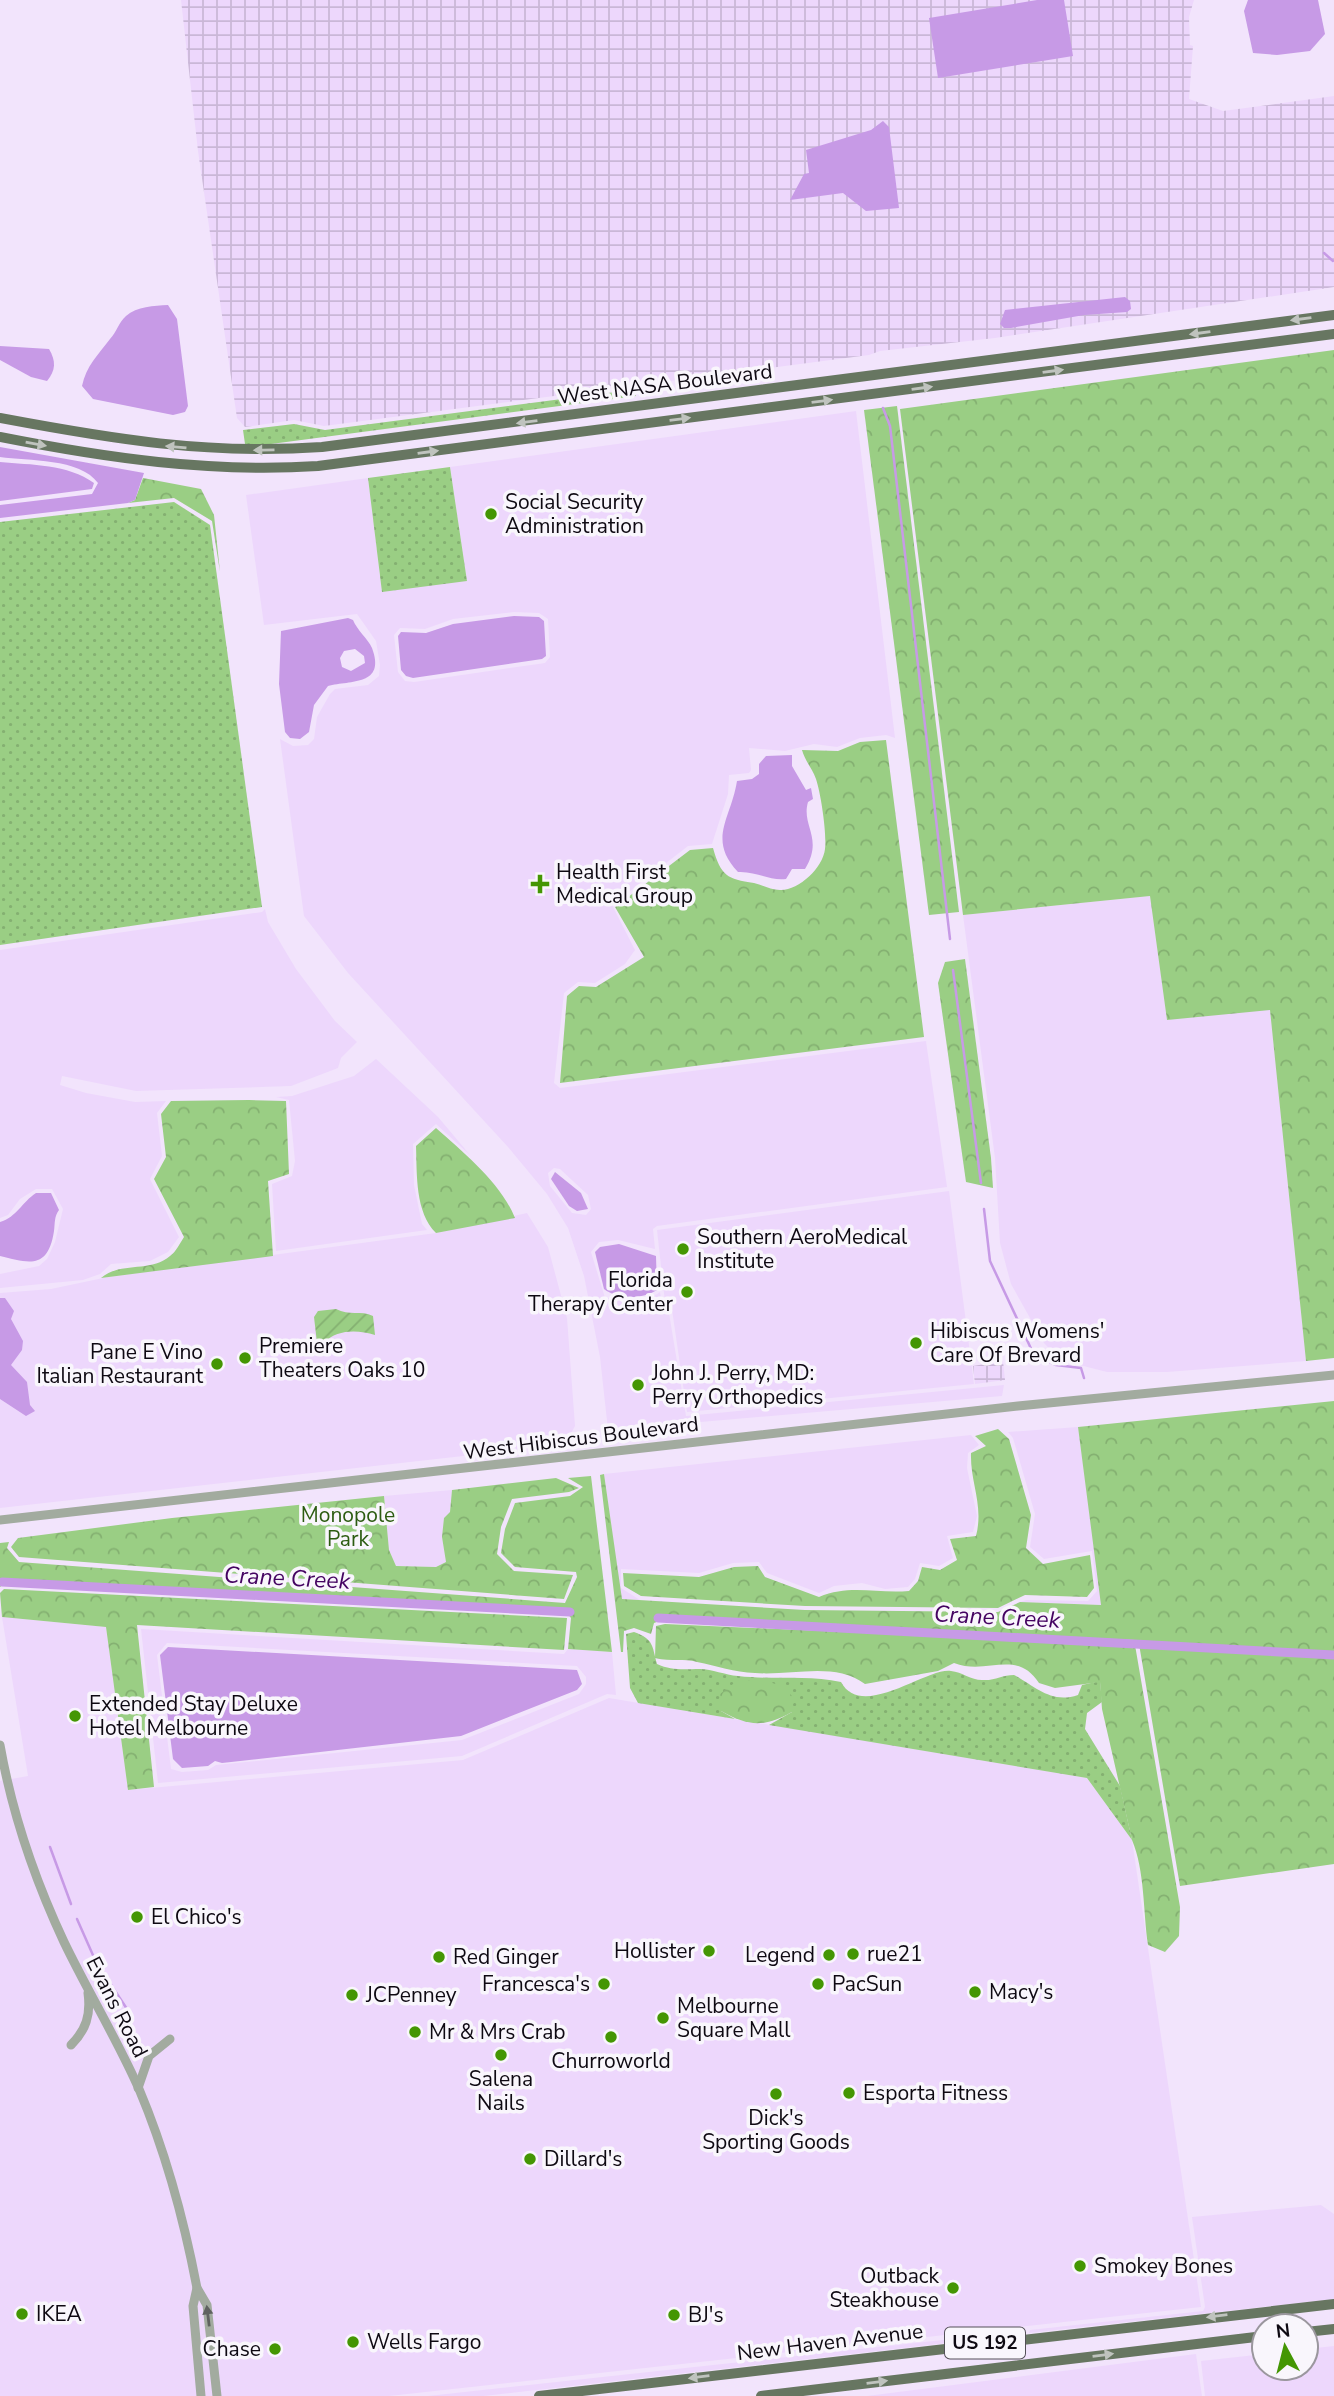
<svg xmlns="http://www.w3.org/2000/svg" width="1334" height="2396" font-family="'Nunito Sans',sans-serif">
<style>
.built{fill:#edd7fc;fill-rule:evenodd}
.industrial{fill:url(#industrial-grid)}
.grass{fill:url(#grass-dots)}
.forest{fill:url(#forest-crowns)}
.garden{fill:url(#garden-furrows)}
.water{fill:#c79ae6;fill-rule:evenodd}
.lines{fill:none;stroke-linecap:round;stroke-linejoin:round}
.stream{stroke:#c79ae6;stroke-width:2.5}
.canal{stroke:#c79ae6;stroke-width:9}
.minor{stroke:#a2ab9f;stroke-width:9}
.major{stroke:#677661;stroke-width:10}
.oneway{fill:#bfc3be}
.oneway2{fill:#5f6260}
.poi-dot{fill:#449603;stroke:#f9f6fc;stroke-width:2.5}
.labels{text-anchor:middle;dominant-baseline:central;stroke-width:7;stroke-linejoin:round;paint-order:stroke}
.shield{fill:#f9f6fc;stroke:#545058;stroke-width:2}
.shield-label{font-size:19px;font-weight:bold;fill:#0e0912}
.street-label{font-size:21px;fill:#0e0912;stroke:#f9f6fc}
.poi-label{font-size:21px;fill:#0e0912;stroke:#f9f6fc;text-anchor:start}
.park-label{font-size:21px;fill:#2c5c11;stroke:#f9f6fc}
.water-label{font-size:23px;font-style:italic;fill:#440361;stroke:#f9f6fc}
</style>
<defs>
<pattern id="industrial-grid" width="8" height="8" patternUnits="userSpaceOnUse" patternTransform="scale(1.75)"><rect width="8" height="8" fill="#edd7fc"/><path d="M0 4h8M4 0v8" fill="none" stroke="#cab7d7"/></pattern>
<pattern id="grass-dots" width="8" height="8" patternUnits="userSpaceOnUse" patternTransform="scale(1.75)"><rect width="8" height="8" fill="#9ace84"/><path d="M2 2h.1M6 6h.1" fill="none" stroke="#84b071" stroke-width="1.8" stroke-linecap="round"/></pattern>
<pattern id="forest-crowns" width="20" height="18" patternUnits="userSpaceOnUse" patternTransform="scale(1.75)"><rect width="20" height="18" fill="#9ace84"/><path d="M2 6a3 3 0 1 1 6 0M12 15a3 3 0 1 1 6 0" fill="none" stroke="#84b071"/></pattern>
<pattern id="garden-furrows" width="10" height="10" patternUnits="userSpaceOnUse" patternTransform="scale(1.75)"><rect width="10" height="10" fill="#9ace84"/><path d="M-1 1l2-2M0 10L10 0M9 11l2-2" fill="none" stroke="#84b071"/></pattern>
</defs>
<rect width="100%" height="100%" fill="#f2e4fc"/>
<!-- built -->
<g class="built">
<path d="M856,411l39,327 -9,-3 -26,3 -23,9 -23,-3 -29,7 -36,-3 2,22 -2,3 -20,2 -1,19 -16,50 -24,2 -76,59 23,45 -10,14 -30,19 -17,-1 -14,11 -10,90 6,5 366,-47 21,146 -290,39 -4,3 2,20 -37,-9 -19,2 -8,10 15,49 2,-3 13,3 30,-3 9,-6 2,13 6,2 18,109 318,-31 -2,11 -394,34 -8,-73 -16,-81 -16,-48 -21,-34 -39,-47 -160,-174 -44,-57 -24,-177 13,7 15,-1 6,-6 3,-22 13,-23 5,-5 33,-4 11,-9 1,-11 -4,-24 -19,-27 -93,11 -18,-130 122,-17 14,114 85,-12 -17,-113zM514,612l25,1 9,6 2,38 -5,6 -131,19 -9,-1 -7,-9 -4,-37 6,-7 25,1 28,-10zM554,1168l6,1 28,26 3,14 -5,6 -14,-2 -22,-27 -2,-13z"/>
<polygon points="1150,896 1167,1019 1270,1009 1306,1361 1167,1372 1107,1372 1060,1360 1044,1343 1011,1284 1000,1243 995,1158 963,915"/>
<polygon points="265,909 268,922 296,969 335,1021 357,1042 341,1058 338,1068 291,1086 136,1091 62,1076 60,1085 86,1093 135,1102 166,1101 157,1113 162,1156 150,1179 179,1237 168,1252 150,1261 111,1264 100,1274 83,1280 0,1288 0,1274 39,1266 47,1259 55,1242 63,1209 52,1189 36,1189 20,1199 8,1215 0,1218 0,950 262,912"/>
<polygon points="376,1059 438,1117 470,1155 436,1124 413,1144 414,1185 422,1224 427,1230 276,1251 272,1184 292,1176 295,1161 289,1100 276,1097 292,1096 354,1076"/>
<polygon points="949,1191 974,1384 687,1412 671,1303 665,1302 657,1230"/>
<polygon points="527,1213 548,1247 567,1318 575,1426 568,1439 561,1445 0,1508 0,1293 51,1289 108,1277 436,1233"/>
<polygon points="1078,1427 1102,1605 1020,1602 1026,1600 1088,1601 1097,1591 1092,1551 1044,1559 1030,1547 1035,1514 1013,1438 1008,1432"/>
<polygon points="971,1435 979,1445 968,1453 967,1468 977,1516 973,1532 947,1536 953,1558 939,1566 920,1563 915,1579 908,1587 885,1589 862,1583 834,1586 819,1593 767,1573 759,1562 733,1563 699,1573 621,1569 621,1588 640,1600 621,1599 604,1474"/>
<polygon points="452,1490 450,1512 442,1536 446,1562 437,1567 396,1566 389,1550 384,1496"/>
<polygon points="2,1617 106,1627 128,1790 463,1760 609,1698 1087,1778 1132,1840 1201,2307 389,2396 0,2396 0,1781 28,1776"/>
<path d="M141,1629l423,25 4,-5 44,3 4,43 -9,-1 -145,62 -304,27zM167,1643l410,23 9,11v7l-7,10 -117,46 -246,25 -8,5 -26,2 -11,-3 -14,-114z"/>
<polygon points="1321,2205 1334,2214 1334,2299 1029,2333 1030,2330 1203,2311 1205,2307 1192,2217"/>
<polygon points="1007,2333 1008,2336 484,2396 428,2396"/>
<polygon points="1334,2346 1334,2396 1205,2396 1201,2361 1264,2354 1264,2368 1306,2368 1306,2349"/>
<polygon points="1196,2354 1202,2396 867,2396"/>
</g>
<!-- industrial -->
<g class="industrial">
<polygon points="181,0 1194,0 1189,17 1190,45 1193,46 1189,99 1223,111 1334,96 1334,287 995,338 880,351 869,355 324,426 294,420 245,427 237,418 198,151"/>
<polygon points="1003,1361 1005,1380 975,1384 973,1366"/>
</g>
<!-- grass -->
<g class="grass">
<polygon points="631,390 636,396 271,444 245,444 243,430 294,424 325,430"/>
<polygon points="450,467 467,581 382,592 368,478"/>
<polygon points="174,502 210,525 262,907 0,945 0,522"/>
<path d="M634,1632c20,7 18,14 23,32 15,7 27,5 43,5 12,0 25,6 38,7 35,4 69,-1 103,6 21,39 86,-15 110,-11 11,1 20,9 31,9 13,1 20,-5 32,-5 22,12 37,29 64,20l4,-10 18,-4 2,21 -15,11 -2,16 35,57 12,54 -45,-62 -318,-53 23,-13 -71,-1 14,8 -97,-16 -8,-15 -4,-54z"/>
</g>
<!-- forest -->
<g class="forest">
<polygon points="1334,350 1334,1358 1306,1361 1270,1010 1167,1020 1150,896 963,915 900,409"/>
<polygon points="897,406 959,912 929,915 864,410"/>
<polygon points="143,478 201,489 214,515 220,572 212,521 174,498 128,503 135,500"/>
<path d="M886,740l38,297 -364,46 7,-87 12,-10 17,1 48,-30 -29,-50 75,-57 23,-2c8,28 14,31 41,35 9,2 16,7 26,7 18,1 43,-22 45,-41 2,-15 -4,-55 -9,-70 -4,-11 -11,-18 -14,-29l36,1 22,-9z"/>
<polygon points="965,959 991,1158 993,1188 966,1182 938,983 945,962"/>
<path d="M249,1100l37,1 3,73 -21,7 5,75 -172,22c20,-17 49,-5 69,-22 6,-4 10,-13 14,-19l-30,-58 12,-22 -5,-43 10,-13z"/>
<path d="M436,1128c28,25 65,55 79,90l-79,15c-21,-21 -19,-58 -20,-87z"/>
<polygon points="1334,1401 1334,1864 1180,1886 1139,1644 1135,1640 665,1619 654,1623 651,1634 634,1628 624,1631 623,1652 621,1652 600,1475 604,1474 622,1599 805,1610 998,1612 1020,1602 1101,1605 1078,1427"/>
<path d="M998,1429l11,10 22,76 -5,33 17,16 47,-9 4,33 -7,9 -62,-2 -27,13 -193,-2 -164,-10 -17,-10 -1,-13 76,4 35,-10 24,-1 7,11 54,20c31,-13 58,-3 90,-6l9,-10 4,-14 18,3 17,-10 -7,-21 26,-3c8,-31 -6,-53 -5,-83l15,-7 -11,-10z"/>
<polygon points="591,1476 612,1652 568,1649 571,1618 567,1613 4,1584 0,1587 0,1543 9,1542 7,1548 19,1562 565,1603 577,1577 576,1572 515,1567 501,1553 505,1529 515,1503 570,1496 583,1487 568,1478"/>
<polygon points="556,1478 579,1488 569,1492 512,1499 501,1527 497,1554 514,1571 573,1575 564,1599 19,1557 11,1547 18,1538 172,1518 384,1496 389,1550 396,1566 436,1567 446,1562 442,1537 444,1518 450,1512 452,1490"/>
<polygon points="4,1589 567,1618 564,1650 137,1625 154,1787 128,1790 106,1627 2,1617 0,1593"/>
<path d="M665,1624l470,21 45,262 -1,29 -14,16 -17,-7c-5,-34 -3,-74 -16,-105l-30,-131 -2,-27 -45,6 -16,-5c-23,-35 -52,-7 -85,-20l-16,8 -73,13c-31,-23 -73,-8 -110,-11 -21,-1 -38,-7 -58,-11 -13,-4 -25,0 -42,-4l1,-32z"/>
<path d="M755,1680c17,2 30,4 39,19l-2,13c-27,15 -43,15 -71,-1l-1,-17 17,-13z"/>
</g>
<!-- garden -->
<path class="garden" d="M336,1309c13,7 25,1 37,7l2,19c-17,-5 -38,-6 -51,8h-7l-3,-26 4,-6z"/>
<!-- water -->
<g class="water">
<polygon points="1037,0 1064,0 1073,56 938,78 929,18"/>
<polygon points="1248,0 1318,0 1325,34 1310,51 1277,55 1253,53 1244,11"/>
<polygon points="883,121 889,127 899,208 866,211 843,193 790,200 804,174 809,173 806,150 871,130"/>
<polygon points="1125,297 1130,301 1131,309 1127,312 1084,315 1011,328 1004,328 1000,324 1005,310"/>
<path d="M168,305l9,14 11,87 -3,6 -12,3 -80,-16 -11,-13c4,-20 16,-31 28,-47 6,-6 9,-17 16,-23 11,-10 28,-10 42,-11z"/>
<path d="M0,346l49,3c7,12 7,21 -2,32l-16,-4 -31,-17z"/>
<path d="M0,447l144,26 -9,27 -7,3 -128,15v-13l92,-11 6,-11c-18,-25 -70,-22 -98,-26z"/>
<path d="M0,462c31,3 68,2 94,21l-2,6 -92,12z"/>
<polygon points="514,616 539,617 544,621 546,656 542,659 413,678 406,676 401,670 398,636 401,632 426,633 453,624"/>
<path d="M348,618l5,2c4,10 15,19 19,28 14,38 -21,32 -44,38l-14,19 -5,27 -9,7 -10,-1 -5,-6 -6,-48 2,-53zM355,649l9,7 1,7 -14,8 -9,-4 -2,-9 4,-7z"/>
<path d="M792,755v11l14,24 5,-2 2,11 -5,3c-7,24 16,36 -3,67h-13l-6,10c-17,2 -30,-8 -48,-7 -31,-33 -7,-53 -1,-91l15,-2 7,-5v-10l7,-8z"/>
<polygon points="555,1172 581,1193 588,1209 577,1211 569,1206 551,1179"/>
<path d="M36,1193h15l8,17c-5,7 -4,13 -5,21 -6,39 -25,32 -54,25v-34c17,-5 22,-20 36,-29z"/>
<path d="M619,1244l37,12 1,34c-14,9 -39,10 -53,-1l-9,-37 5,-5z"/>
<polygon points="0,1298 5,1298 14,1311 11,1319 23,1341 22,1350 11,1365 27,1382 30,1405 35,1411 26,1416 0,1399"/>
<polygon points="168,1647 577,1670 582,1684 577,1690 461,1736 222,1763 215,1761 208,1766 182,1768 173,1759 160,1655"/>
</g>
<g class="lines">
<!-- stream -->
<g class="stream">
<polyline points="1324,253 1333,261"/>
<polyline points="883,408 890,426 950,939"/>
<polyline points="953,970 981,1183"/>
<polyline points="984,1209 990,1261 1034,1355 1056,1365 1081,1368 1084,1378"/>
<polyline points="50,1847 71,1904"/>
<polyline points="77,1919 96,1962 127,2009"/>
</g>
<!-- canal -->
<g class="canal">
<polyline points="2,1582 570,1612"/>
<polyline points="658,1618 1334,1655"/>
</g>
<!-- minor -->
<g class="minor">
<polyline points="0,1520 1018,1406 1334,1375"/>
<path d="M0,1745c12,68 35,135 64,197 24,50 53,97 75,147 27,64 45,131 58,199l10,17 10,91"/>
<path d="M71,2045c15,-15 20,-30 17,-52"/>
<polyline points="138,2088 149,2056 170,2039"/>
<polyline points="197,2288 193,2306 201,2396"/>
</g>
<!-- major -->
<g class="major">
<path d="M0,418c112,21 207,37 322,29l1012,-132"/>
<path d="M0,437c106,21 210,36 318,29l1016,-132"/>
<polyline points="1306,2332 1334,2329"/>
<polyline points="539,2396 1334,2304"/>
<polyline points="761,2396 1264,2336"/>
</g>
</g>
<!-- one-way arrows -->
<defs><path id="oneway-solid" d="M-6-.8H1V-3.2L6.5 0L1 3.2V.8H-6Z" transform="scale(1.75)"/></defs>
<g class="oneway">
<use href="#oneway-solid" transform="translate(1301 319) rotate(172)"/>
<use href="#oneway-solid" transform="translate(1200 333) rotate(172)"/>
<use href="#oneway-solid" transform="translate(1053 371) rotate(-8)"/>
<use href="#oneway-solid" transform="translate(922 388) rotate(-8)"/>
<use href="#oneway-solid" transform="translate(822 401) rotate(-7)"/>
<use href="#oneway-solid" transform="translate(680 419) rotate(-7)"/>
<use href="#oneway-solid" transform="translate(527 422) rotate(173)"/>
<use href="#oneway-solid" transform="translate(36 444) rotate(10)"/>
<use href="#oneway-solid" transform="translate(176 447) rotate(-175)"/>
<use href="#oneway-solid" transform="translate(264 450) rotate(179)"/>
<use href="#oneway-solid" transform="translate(428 452) rotate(-8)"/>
<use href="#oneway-solid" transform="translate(1217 2316) rotate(173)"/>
<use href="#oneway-solid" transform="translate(1103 2355) rotate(-7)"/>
<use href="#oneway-solid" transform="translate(699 2377) rotate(173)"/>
<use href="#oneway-solid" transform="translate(877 2382) rotate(-7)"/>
</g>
<use class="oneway2" href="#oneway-solid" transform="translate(208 2316) rotate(-97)"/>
<!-- markers -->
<g class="poi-dot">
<circle cx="491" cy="514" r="7"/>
<path d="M536.5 873.5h7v7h7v7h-7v7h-7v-7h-7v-7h7z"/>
<circle cx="683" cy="1249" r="7"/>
<circle cx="687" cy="1292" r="7"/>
<circle cx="916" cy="1343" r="7"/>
<circle cx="245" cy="1358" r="7"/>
<circle cx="217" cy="1364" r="7"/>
<circle cx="638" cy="1385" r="7"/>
<circle cx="75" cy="1716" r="7"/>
<circle cx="137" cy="1917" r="7"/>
<circle cx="709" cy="1951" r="7"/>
<circle cx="853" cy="1954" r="7"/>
<circle cx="829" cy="1955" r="7"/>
<circle cx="439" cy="1957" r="7"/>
<circle cx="604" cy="1984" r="7"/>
<circle cx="818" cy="1984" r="7"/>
<circle cx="975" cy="1992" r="7"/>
<circle cx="352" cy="1995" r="7"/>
<circle cx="663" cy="2018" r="7"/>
<circle cx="415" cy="2032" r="7"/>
<circle cx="611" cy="2037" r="7"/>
<circle cx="501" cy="2055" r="7"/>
<circle cx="849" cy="2093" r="7"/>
<circle cx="776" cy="2094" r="7"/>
<circle cx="530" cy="2159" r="7"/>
<circle cx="1080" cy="2266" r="7"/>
<circle cx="953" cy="2288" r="7"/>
<circle cx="22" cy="2314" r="7"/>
<circle cx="674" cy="2315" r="7"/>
<circle cx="353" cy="2342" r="7"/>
<circle cx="275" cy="2349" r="7"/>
</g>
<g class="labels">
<!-- shield labels -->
<rect class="shield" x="945" y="2327.5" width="80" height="31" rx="5"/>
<g class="shield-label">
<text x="985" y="2343">US 192</text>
</g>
<!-- street labels -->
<g class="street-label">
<text transform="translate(665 384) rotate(-7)">West NASA Boulevard</text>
<text transform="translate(581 1438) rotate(-7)">West Hibiscus Boulevard</text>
<text transform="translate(117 2007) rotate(63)">Evans Road</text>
<text transform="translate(830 2342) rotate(-7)">New Haven Avenue</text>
</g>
<!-- poi labels -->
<g class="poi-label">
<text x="505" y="502">Social Security<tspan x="505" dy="24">Administration</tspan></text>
<text x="556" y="872">Health First<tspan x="556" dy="24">Medical Group</tspan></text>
<text x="697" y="1237">Southern AeroMedical<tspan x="697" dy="24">Institute</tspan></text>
<text x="673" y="1280" text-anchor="end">Florida<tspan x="673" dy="24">Therapy Center</tspan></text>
<text x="930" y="1331">Hibiscus Womens'<tspan x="930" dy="24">Care Of Brevard</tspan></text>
<text x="259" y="1346">Premiere<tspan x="259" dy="24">Theaters Oaks 10</tspan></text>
<text x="203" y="1352" text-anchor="end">Pane E Vino<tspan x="203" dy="24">Italian Restaurant</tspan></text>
<text x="652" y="1373">John J. Perry, MD:<tspan x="652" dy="24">Perry Orthopedics</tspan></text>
<text x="89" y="1704">Extended Stay Deluxe<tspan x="89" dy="24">Hotel Melbourne</tspan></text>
<text x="151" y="1917">El Chico's</text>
<text x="695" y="1951" text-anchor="end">Hollister</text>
<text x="867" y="1954">rue21</text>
<text x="815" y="1955" text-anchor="end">Legend</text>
<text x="453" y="1957">Red Ginger</text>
<text x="590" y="1984" text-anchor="end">Francesca's</text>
<text x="832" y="1984">PacSun</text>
<text x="989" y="1992">Macy's</text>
<text x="366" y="1995">JCPenney</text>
<text x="677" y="2006">Melbourne<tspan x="677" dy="24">Square Mall</tspan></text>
<text x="429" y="2032">Mr &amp; Mrs Crab</text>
<text x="611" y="2061" text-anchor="middle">Churroworld</text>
<text x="501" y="2079" text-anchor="middle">Salena<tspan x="501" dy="24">Nails</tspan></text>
<text x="863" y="2093">Esporta Fitness</text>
<text x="776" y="2118" text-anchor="middle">Dick's<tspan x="776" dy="24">Sporting Goods</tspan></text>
<text x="544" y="2159">Dillard's</text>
<text x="1094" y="2266">Smokey Bones</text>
<text x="939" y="2276" text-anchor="end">Outback<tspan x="939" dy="24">Steakhouse</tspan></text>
<text x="36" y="2314">IKEA</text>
<text x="688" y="2315">BJ's</text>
<text x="367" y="2342">Wells Fargo</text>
<text x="261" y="2349" text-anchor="end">Chase</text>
</g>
<!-- park labels -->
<g class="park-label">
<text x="348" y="1515">Monopole<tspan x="348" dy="24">Park</tspan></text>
</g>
<!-- water labels -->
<g class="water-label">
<text transform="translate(287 1578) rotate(3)">Crane Creek</text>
<text transform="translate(997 1617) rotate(3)">Crane Creek</text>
</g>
</g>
<!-- north arrow -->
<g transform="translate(1285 2347) rotate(353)"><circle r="33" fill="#f9f6fc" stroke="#9b979e" stroke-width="2"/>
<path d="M0-5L12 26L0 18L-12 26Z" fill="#449603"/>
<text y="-10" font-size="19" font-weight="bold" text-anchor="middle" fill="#0e0912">N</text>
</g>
</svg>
